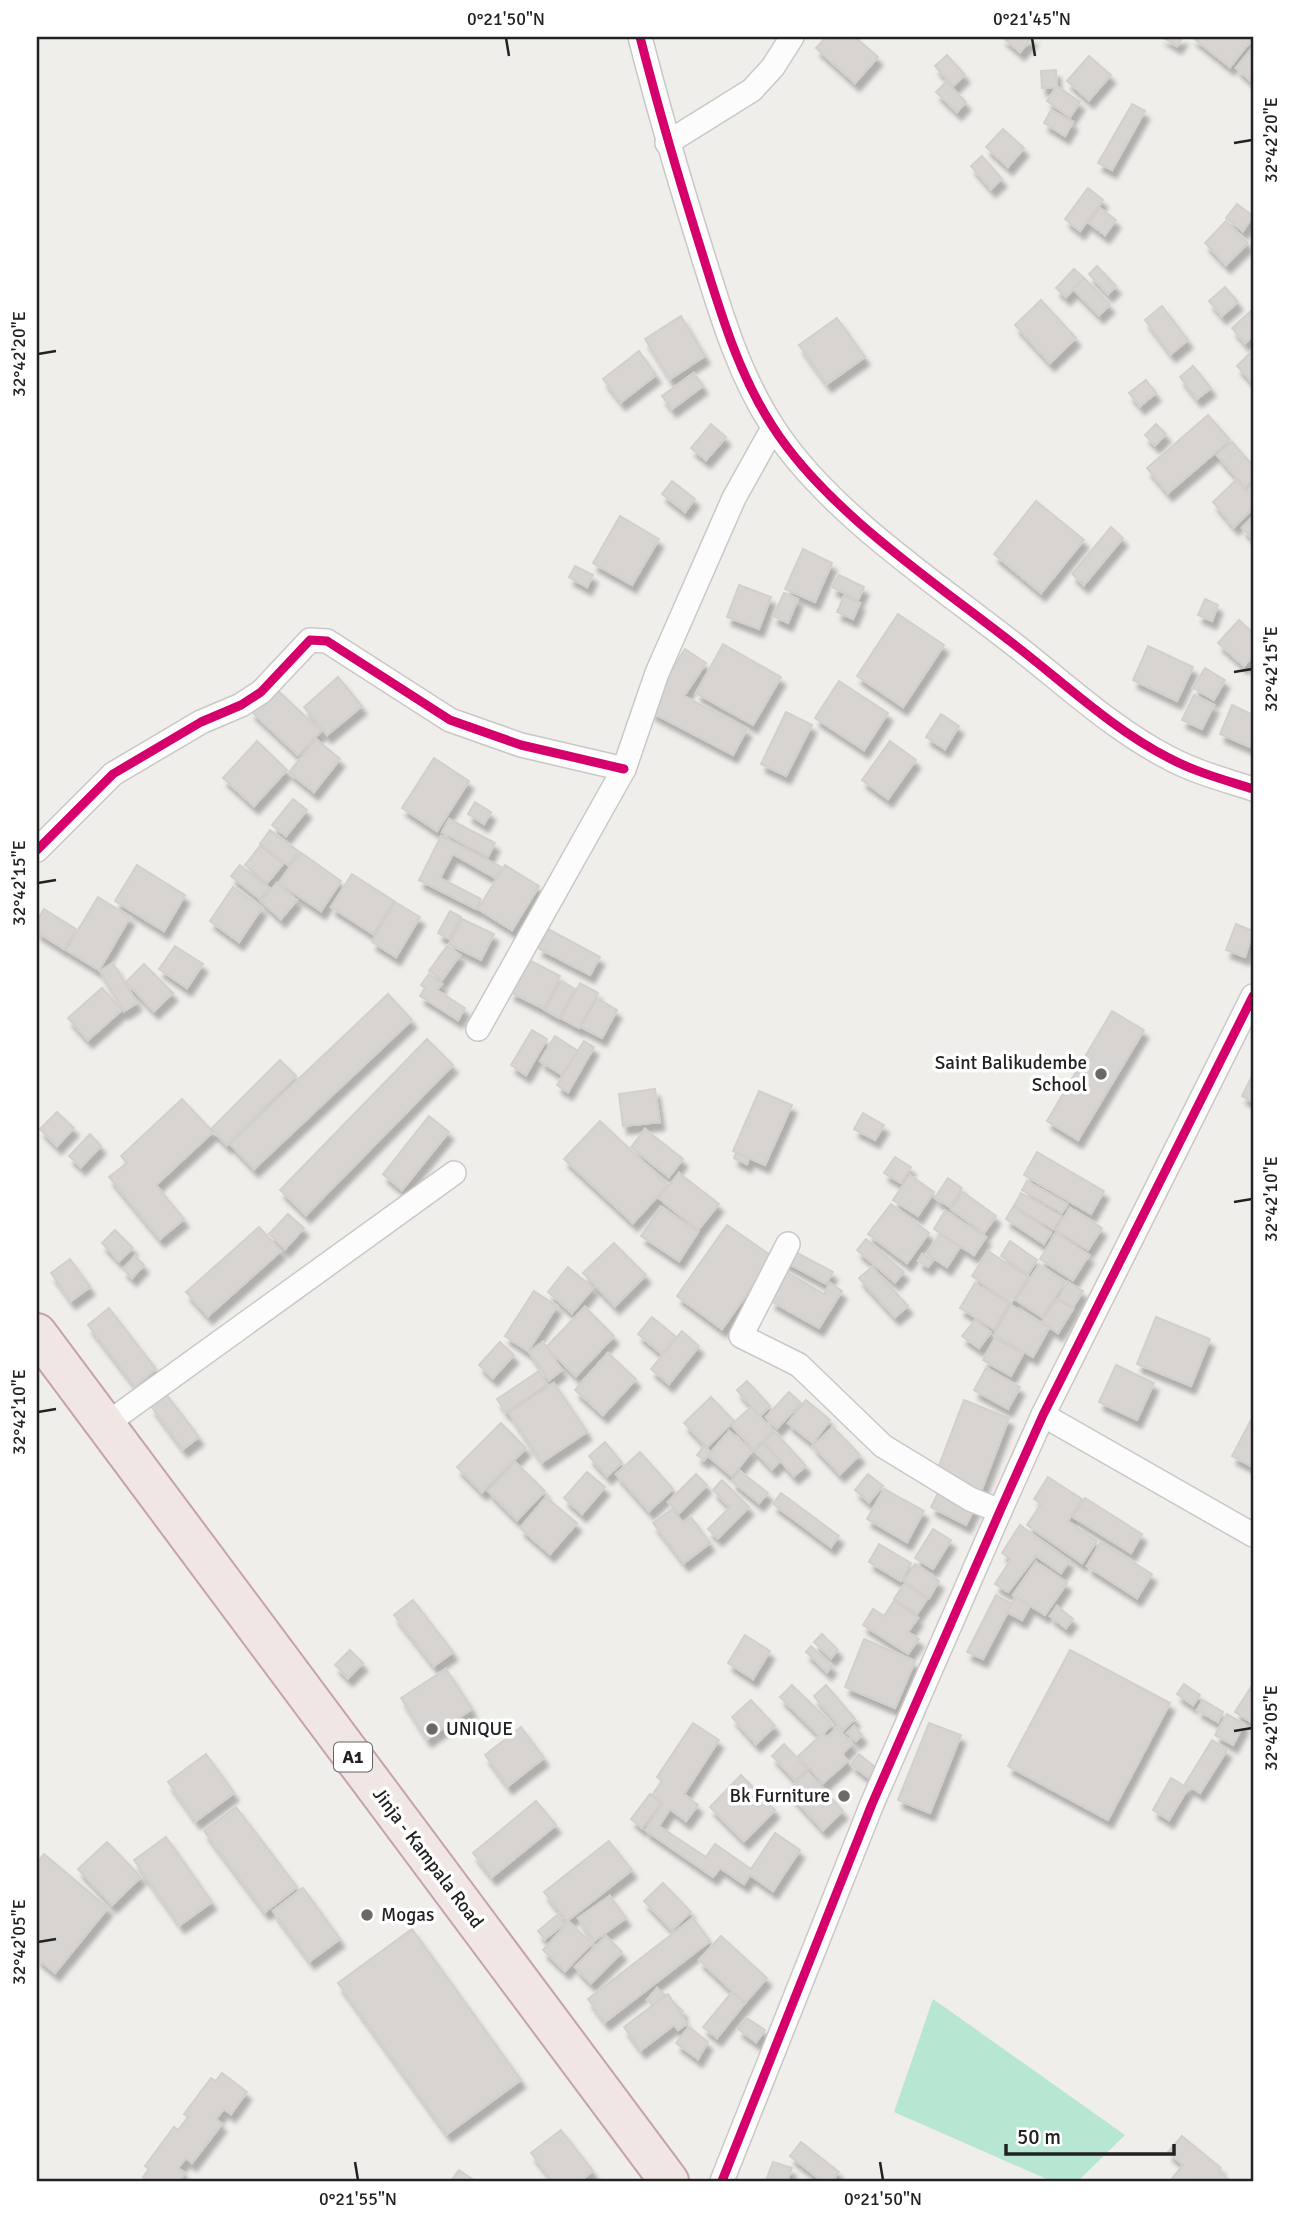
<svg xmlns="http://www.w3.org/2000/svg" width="1290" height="2218" font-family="Signika,sans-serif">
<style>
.pitch{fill:#b7e6d2}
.building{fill:#d7d4d2;stroke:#d3d0cc;stroke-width:2;filter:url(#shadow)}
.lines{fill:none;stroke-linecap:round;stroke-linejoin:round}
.minor-casing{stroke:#c9c8c7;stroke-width:26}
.trunk-casing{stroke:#c5a2ac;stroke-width:42}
.minor{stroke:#fdfcfc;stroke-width:23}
.trunk{stroke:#f0e6e4;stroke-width:38}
.cycleway-casing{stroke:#fff;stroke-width:13}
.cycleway{stroke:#d6006c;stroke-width:9}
.ticks{fill:none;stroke:#222;stroke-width:2.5}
.poi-dot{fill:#6a6968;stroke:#fff;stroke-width:2.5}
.labels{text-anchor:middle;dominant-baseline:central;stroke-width:7;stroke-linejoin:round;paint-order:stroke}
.shield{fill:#fff;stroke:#646464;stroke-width:2}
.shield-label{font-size:18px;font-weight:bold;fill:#222}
.poi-label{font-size:19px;fill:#222;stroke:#fff;text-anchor:end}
.street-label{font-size:19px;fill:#222;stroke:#fff}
.neatline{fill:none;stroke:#222;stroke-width:2.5}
.ticks-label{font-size:18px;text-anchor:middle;fill:#222}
</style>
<defs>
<filter id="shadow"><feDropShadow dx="4.5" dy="8" stdDeviation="2" flood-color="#0004"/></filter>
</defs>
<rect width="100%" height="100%" fill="#f0eeeb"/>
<!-- pitch -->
<polygon class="pitch" points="933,1999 1125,2135 1078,2181 1051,2181 894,2112"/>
<!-- building -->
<g class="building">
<polygon points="826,37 855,37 878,57 855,83 816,48"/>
<polygon points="1002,37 1033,37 1020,52"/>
<polygon points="1162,37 1183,37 1177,46"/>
<polygon points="1192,37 1247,37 1251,40 1230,67"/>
<polygon points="1253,47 1253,79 1251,81 1236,68"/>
<polygon points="947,55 965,75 953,86 935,66"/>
<polygon points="1089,56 1111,75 1089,100 1067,81"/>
<polygon points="1056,70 1057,87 1042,88 1041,71"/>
<polygon points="946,82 966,102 957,112 936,92"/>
<polygon points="1057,86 1080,102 1070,117 1047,101"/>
<polygon points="1132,104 1145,111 1112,170 1098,163"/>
<polygon points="1051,110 1073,122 1065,136 1044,123"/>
<polygon points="1003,129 1024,148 1008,167 986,147"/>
<polygon points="982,156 1002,179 991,189 971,166"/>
<polygon points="1088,188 1103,200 1080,231 1065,219"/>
<polygon points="1237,204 1253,216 1243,231 1226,218"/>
<polygon points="1100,208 1116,220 1105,235 1089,223"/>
<polygon points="1226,221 1248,243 1226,265 1205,243"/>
<polygon points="1097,266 1116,286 1108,294 1089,274"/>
<polygon points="1074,269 1084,278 1066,297 1056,288"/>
<polygon points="1084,278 1110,305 1099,315 1073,289"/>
<polygon points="1225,287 1238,302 1222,316 1209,301"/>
<polygon points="1041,300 1076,338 1050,363 1015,325"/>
<polygon points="1162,306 1188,340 1171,354 1145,320"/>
<polygon points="1253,309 1253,336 1245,343 1232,328"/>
<polygon points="681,316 705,356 670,379 645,339"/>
<polygon points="837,318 865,357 827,384 799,345"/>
<polygon points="1253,350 1253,383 1237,366"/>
<polygon points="639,351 656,375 621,402 603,379"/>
<polygon points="1193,366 1211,388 1197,399 1180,377"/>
<polygon points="694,373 703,386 672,409 662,396"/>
<polygon points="1146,380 1156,393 1140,406 1129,393"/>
<polygon points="1208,415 1230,440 1168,493 1147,468"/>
<polygon points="711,424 726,437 706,460 691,448"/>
<polygon points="1156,424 1166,434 1155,445 1145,435"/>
<polygon points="1232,442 1253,466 1253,480 1245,487 1217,455"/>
<polygon points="1236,480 1246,491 1253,484 1253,508 1234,527 1213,502"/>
<polygon points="672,481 695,499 685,512 662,494"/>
<polygon points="1036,501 1084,540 1041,593 994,554"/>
<polygon points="620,516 659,539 632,585 593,563"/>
<polygon points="1253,517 1253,539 1242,528"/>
<polygon points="1111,527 1123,538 1084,585 1072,574"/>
<polygon points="803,549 832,563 815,602 785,589"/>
<polygon points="575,566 593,575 587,587 569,577"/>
<polygon points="839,575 864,587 858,600 832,587"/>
<polygon points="739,585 771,597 759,629 727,617"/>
<polygon points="784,593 798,599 788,623 773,616"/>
<polygon points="844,596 860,603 853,619 837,612"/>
<polygon points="1205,599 1218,605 1212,621 1198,615"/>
<polygon points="898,614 944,645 903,707 857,676"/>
<polygon points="1239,620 1253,633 1253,656 1244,666 1218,643"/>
<polygon points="723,644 781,677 753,725 696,693"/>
<polygon points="1148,646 1193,667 1177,701 1133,680"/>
<polygon points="685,649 706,663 684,696 747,729 733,755 651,712 658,691"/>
<polygon points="1205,668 1225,680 1214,700 1193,688"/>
<polygon points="338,677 362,706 327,735 304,707"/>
<polygon points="839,681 888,713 864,750 815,718"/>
<polygon points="274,687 321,731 298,755 251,711"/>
<polygon points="1194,695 1214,705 1202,729 1182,720"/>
<polygon points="1232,705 1253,715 1253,739 1250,747 1220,734"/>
<polygon points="786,712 812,725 786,776 761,764"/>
<polygon points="941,714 959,726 945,749 926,737"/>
<polygon points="316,739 340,759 314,792 289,772"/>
<polygon points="257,741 287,770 254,806 223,778"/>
<polygon points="890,741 916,760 888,799 862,780"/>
<polygon points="434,758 469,781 437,831 402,808"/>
<polygon points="293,799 307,810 286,836 272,825"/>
<polygon points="475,802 491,812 484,824 468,814"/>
<polygon points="449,819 495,843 488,857 442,832"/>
<polygon points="270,830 298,851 288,865 260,844"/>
<polygon points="441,836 501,867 495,878 453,854 440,878 481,899 476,909 419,880"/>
<polygon points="260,846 283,864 267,883 245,865"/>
<polygon points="300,852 341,881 321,911 279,883"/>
<polygon points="137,865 185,895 164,931 115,901"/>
<polygon points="240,865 269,888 260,899 231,876"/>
<polygon points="505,865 539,886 512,930 478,909"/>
<polygon points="352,874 394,901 373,934 331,907"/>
<polygon points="277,883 297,900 281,919 261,901"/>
<polygon points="233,887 262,908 239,942 210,921"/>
<polygon points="98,897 130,917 99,970 66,950"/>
<polygon points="395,902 420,917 396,957 372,942"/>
<polygon points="44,909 76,929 64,949 37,932 37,921"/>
<polygon points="450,911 461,917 449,939 438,933"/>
<polygon points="462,919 494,934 481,960 449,944"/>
<polygon points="1236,924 1253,931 1245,957 1226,950"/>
<polygon points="548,929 600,957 590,975 538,948"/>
<polygon points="175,946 203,964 187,988 159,969"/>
<polygon points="447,946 460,955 442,980 429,971"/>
<polygon points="527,959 560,976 544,1009 510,992"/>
<polygon points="113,963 137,1003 124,1011 100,971"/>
<polygon points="144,964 173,993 154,1011 126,982"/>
<polygon points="429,974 442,984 437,990 465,1008 458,1020 420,996 425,988 421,985"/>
<polygon points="561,981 575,989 559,1018 545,1010"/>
<polygon points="580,983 598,993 579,1028 561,1018"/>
<polygon points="102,988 122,1010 88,1040 68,1018"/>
<polygon points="388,994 412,1020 254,1169 230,1144"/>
<polygon points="597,998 617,1010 602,1038 581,1027"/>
<polygon points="1112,1011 1144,1030 1078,1140 1047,1121"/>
<polygon points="532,1030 547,1039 526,1075 511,1065"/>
<polygon points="555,1036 578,1051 562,1075 540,1061"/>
<polygon points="427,1039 453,1065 306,1215 280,1190"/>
<polygon points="584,1041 594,1047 568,1092 557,1085"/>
<polygon points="280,1060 296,1076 227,1145 211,1129"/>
<polygon points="1253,1074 1253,1102 1242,1096"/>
<polygon points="655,1089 660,1122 623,1126 619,1094"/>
<polygon points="759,1091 792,1105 765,1165 733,1151"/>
<polygon points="182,1099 213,1132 156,1185 184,1219 160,1239 109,1177 127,1163 121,1156"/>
<polygon points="57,1112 74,1128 57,1146 40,1129"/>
<polygon points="863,1113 884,1125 875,1140 854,1129"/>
<polygon points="429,1116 449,1132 402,1190 383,1174"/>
<polygon points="600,1121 668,1185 633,1223 564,1159"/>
<polygon points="645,1129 683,1159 669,1177 631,1147"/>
<polygon points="90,1134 101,1146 81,1167 69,1156"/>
<polygon points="1037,1152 1104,1191 1091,1214 1024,1175"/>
<polygon points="736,1153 749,1158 747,1164 734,1158"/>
<polygon points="895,1157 911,1167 901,1183 884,1173"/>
<polygon points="679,1173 719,1204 698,1230 659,1198"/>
<polygon points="910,1175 934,1192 918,1216 893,1200"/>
<polygon points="948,1178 962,1188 950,1207 935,1198"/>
<polygon points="1027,1181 1067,1204 1062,1213 1022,1190"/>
<polygon points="963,1192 996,1216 984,1233 951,1209"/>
<polygon points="1021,1193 1061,1216 1053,1229 1014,1206"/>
<polygon points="891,1204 929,1233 907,1263 868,1234"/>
<polygon points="661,1207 698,1232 679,1261 641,1236"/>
<polygon points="1013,1207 1051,1232 1044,1244 1006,1219"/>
<polygon points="1070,1208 1102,1228 1088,1250 1056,1230"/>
<polygon points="945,1211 986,1237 974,1255 934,1229"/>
<polygon points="288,1214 304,1228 285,1249 269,1234"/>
<polygon points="727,1225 773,1257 722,1329 677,1296"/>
<polygon points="259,1227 281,1251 208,1316 186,1292"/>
<polygon points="115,1230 133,1248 119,1261 102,1243"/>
<polygon points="1056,1233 1089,1255 1073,1280 1040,1259"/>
<polygon points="940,1234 960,1247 947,1267 927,1254"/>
<polygon points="866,1239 904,1272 895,1282 857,1250"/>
<polygon points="1010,1241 1037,1260 1028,1274 1001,1256"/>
<polygon points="614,1243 646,1275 615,1306 583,1273"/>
<polygon points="786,1247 833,1272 826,1284 780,1259"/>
<polygon points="988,1251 1028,1277 1011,1303 972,1276"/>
<polygon points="922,1254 933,1260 928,1267 918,1261"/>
<polygon points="135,1256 144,1265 132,1278 123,1269"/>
<polygon points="70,1259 90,1287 71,1301 51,1273"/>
<polygon points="1039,1265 1065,1282 1042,1317 1016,1300"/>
<polygon points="568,1267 593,1288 572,1313 548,1292"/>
<polygon points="872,1267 908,1306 895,1317 859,1278"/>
<polygon points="787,1272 824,1294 830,1283 842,1291 819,1328 771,1301"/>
<polygon points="1068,1282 1083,1291 1073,1307 1058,1299"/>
<polygon points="975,1283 1009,1303 994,1329 960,1308"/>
<polygon points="534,1291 557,1306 528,1351 505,1336"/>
<polygon points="1057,1299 1073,1309 1058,1333 1042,1322"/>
<polygon points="1011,1305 1049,1328 1033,1357 994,1335"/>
<polygon points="585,1307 614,1336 576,1376 546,1347"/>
<polygon points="109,1308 156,1369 135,1386 88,1325"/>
<polygon points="652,1317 676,1337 662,1354 638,1334"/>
<polygon points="1156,1317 1210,1339 1191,1386 1137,1364"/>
<polygon points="975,1320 991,1332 979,1348 962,1336"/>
<polygon points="682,1331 699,1346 669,1384 651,1369"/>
<polygon points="995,1338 1023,1354 1011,1376 983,1360"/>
<polygon points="500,1342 514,1355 493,1378 479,1365"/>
<polygon points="543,1342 562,1370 549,1380 529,1352"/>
<polygon points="608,1353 636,1379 603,1415 575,1390"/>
<polygon points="1116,1365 1154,1383 1137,1420 1099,1402"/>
<polygon points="986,1368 1020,1387 1008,1409 974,1390"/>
<polygon points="539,1371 547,1384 506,1412 497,1399"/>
<polygon points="747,1381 770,1406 760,1416 737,1390"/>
<polygon points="554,1383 587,1432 542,1462 509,1413"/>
<polygon points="789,1392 801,1403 777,1428 766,1417"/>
<polygon points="166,1394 199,1437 183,1449 151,1406"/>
<polygon points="711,1397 734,1421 707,1447 684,1423"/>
<polygon points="806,1400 830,1420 813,1443 788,1423"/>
<polygon points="964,1400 1009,1418 980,1494 935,1476"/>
<polygon points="751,1407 773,1431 754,1449 731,1425"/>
<polygon points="1252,1418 1253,1419 1253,1467 1232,1456"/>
<polygon points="501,1423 526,1448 482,1492 457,1467"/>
<polygon points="833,1427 860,1455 840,1474 813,1446"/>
<polygon points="729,1431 752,1451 732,1476 708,1456"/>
<polygon points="775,1432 806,1466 794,1476 764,1442"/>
<polygon points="605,1442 622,1463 607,1476 589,1456"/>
<polygon points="763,1444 780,1461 772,1469 755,1451"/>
<polygon points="704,1446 711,1452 704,1460 697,1455"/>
<polygon points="640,1452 673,1489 649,1511 616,1474"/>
<polygon points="515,1462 545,1491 517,1520 488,1491"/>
<polygon points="740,1471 768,1493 759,1503 732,1481"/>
<polygon points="587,1472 605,1487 582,1514 564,1498"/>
<polygon points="696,1474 707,1485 679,1513 668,1502"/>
<polygon points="868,1474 883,1486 869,1502 855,1490"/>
<polygon points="1048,1477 1082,1499 1068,1521 1097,1541 1082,1563 1027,1525 1041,1504 1034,1499"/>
<polygon points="722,1480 749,1507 718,1538 708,1529 730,1507 713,1490"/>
<polygon points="884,1489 924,1511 907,1542 867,1519"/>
<polygon points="940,1489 975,1507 966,1525 931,1507"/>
<polygon points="781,1493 839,1536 831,1547 773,1504"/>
<polygon points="546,1497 577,1523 550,1554 520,1528"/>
<polygon points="1085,1498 1142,1534 1131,1553 1073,1517"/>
<polygon points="672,1509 683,1523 691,1517 710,1543 684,1563 653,1523"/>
<polygon points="1020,1525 1069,1561 1061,1573 1036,1556 1008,1592 995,1584 1011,1559 1002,1553"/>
<polygon points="933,1529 951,1540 933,1569 915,1558"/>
<polygon points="1101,1542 1152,1574 1137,1598 1087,1566"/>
<polygon points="879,1544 911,1563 901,1581 869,1562"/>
<polygon points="1036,1562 1067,1583 1045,1615 1013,1595"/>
<polygon points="915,1564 939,1581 929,1598 904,1581"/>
<polygon points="905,1583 927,1599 917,1614 894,1599"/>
<polygon points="996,1595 1012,1604 983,1659 967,1652"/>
<polygon points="1016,1597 1030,1606 1022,1620 1007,1612"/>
<polygon points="413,1600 453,1652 434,1666 394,1615"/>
<polygon points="894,1601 918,1618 908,1632 919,1639 908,1654 863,1625 873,1609 884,1616"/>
<polygon points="1057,1606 1073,1619 1066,1628 1050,1616"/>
<polygon points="822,1634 838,1650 831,1658 814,1642"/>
<polygon points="745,1635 770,1651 753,1679 728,1663"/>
<polygon points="864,1639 915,1661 895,1708 845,1687"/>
<polygon points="811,1646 832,1666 827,1672 806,1652"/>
<polygon points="350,1650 363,1663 348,1678 335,1665"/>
<polygon points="1070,1650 1170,1703 1108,1820 1008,1766"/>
<polygon points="446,1669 472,1709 427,1739 401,1698"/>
<polygon points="1184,1684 1200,1695 1193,1705 1177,1694"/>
<polygon points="1253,1684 1253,1723 1235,1712"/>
<polygon points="792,1685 832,1724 823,1734 827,1737 837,1728 852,1744 842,1754 848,1761 823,1783 798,1756 820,1736 780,1697"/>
<polygon points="826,1685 855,1719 843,1730 814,1696"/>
<polygon points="751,1700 775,1726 756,1744 732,1717"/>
<polygon points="1203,1700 1223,1712 1218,1722 1197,1710"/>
<polygon points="1227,1714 1244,1724 1233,1745 1215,1735"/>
<polygon points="693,1723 719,1740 684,1794 698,1805 686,1821 670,1809 659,1826 706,1857 715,1844 751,1869 775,1833 800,1850 773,1891 750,1875 744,1884 720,1868 713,1877 645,1830 663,1803 652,1795 662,1781 657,1777"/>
<polygon points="929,1723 961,1735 930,1813 898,1800"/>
<polygon points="854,1726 862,1735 856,1741 847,1733"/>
<polygon points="521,1727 544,1758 508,1786 485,1755"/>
<polygon points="1212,1740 1227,1750 1200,1793 1185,1784"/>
<polygon points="784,1744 807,1769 795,1780 772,1756"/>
<polygon points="206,1754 234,1793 196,1821 168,1782"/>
<polygon points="859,1754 876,1768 869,1778 851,1764"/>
<polygon points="808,1772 843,1811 823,1830 787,1791"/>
<polygon points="741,1775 775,1810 744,1841 710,1807"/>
<polygon points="1171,1778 1188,1788 1169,1820 1153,1810"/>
<polygon points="650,1794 661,1803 642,1828 631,1819"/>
<polygon points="536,1801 556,1825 492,1877 473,1853"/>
<polygon points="236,1807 297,1887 265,1912 204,1831"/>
<polygon points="166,1837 212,1902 180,1925 134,1860"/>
<polygon points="609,1841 632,1870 567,1921 544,1892"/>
<polygon points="107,1842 141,1877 112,1905 78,1869"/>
<polygon points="44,1854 108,1908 55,1973 37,1958 37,1863"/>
<polygon points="663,1883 691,1912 672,1930 644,1901"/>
<polygon points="303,1888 340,1939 310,1961 273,1911"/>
<polygon points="610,1896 626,1918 594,1941 578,1918"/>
<polygon points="557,1915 564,1924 545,1939 538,1931"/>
<polygon points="693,1918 710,1941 605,2022 588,1999"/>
<polygon points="569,1922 592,1943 565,1971 543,1950"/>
<polygon points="412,1929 521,2080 447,2134 338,1983"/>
<polygon points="606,1936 622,1952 591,1983 575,1967"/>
<polygon points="721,1936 767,1978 745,2003 699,1960"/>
<polygon points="657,1988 683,2011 673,2023 647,2000"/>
<polygon points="732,1992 745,2003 717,2038 703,2027"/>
<polygon points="668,1994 687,2024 678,2030 674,2025 641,2050 624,2027"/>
<polygon points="747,2018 765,2030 756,2042 738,2029"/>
<polygon points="689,2027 708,2042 698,2059 676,2043"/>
<polygon points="222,2073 247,2092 231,2114 224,2109 216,2119 222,2124 192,2163 186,2158 178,2168 185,2173 179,2181 149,2181 143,2177 149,2169 145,2166 174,2127 178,2130 188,2117 184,2114 211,2078 216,2081"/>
<polygon points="561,2130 593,2171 580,2181 553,2181 531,2153"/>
<polygon points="1182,2136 1221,2168 1218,2171 1230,2181 1205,2179 1170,2181 1183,2165 1168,2152"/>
<polygon points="801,2142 839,2172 832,2181 822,2181 790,2156"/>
<polygon points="773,2162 792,2168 787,2181 767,2178"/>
<polygon points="459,2170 475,2181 451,2181"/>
</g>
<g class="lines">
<!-- minor casing -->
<g class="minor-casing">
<g id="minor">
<path d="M640,37c19,74 40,146 63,219 18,58 36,119 70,171 53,83 160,154 238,215 51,39 101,87 158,116 26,14 56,22 84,31"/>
<polyline points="667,143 752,90 773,67 792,37"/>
<polyline points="37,850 113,774 201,722 241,705 261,692 310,640 327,641 450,720 521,745 624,769"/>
<polyline points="478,1029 624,769 657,673 734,498 773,428"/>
<polyline points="788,1244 741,1336 799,1365 883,1446 970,1499 1000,1511"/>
<polyline points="1043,1415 1253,1535"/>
<polyline points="105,1425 454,1173"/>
<polyline points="722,2181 872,1804 1000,1511 1043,1415 1253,996"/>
</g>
</g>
<!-- trunk casing -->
<g class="trunk-casing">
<polyline id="trunk" points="37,1333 669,2181"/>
</g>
<!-- minor -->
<use href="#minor" class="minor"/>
<!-- trunk -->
<use href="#trunk" class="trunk"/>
<!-- cycleway casing -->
<g class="cycleway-casing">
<g id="cycleway">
<path d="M640,37c19,74 40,146 63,219 18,58 36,119 70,171 53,83 160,154 238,215 51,39 101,87 158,116 26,14 56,22 84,31"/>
<polyline points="37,850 113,774 201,722 241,705 261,692 310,640 327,641 450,720 521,745 624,769"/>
<polyline points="722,2181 872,1804 1000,1511 1043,1415 1253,996"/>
</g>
</g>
<!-- cycleway -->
<use href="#cycleway" class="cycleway"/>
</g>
<!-- ticks -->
<path class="ticks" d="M506,38l3,18M1032,38l3,18M1234,143l18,-3M38,354l18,-3M1234,672l18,-3M38,883l18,-3M1234,1202l18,-3M38,1412l18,-3M1234,1731l18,-3M38,1942l18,-3M355,2162l3,18M880,2162l3,18"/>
<!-- markers -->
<g class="poi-dot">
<circle cx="1101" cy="1074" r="7"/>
<circle cx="432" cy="1729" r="7"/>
<circle cx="844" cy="1796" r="7"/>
<circle cx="367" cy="1915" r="7"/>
</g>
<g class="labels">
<!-- shield labels -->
<rect class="shield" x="334" y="1742.5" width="38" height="29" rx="5"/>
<g class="shield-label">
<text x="353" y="1757">A1</text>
</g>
<!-- poi labels -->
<g class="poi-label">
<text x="1087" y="1063">Saint Balikudembe<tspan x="1087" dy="22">School</tspan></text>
<text x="446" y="1729" text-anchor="start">UNIQUE</text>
<text x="830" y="1796">Bk Furniture</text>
<text x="381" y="1915" text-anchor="start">Mogas</text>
</g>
<!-- street labels -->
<g class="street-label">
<text transform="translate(428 1858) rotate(53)">Jinja - Kampala Road</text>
</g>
</g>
<!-- border -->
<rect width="1290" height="2218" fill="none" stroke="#ffffff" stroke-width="77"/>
<!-- scale -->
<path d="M1006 2144v10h168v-10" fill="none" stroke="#222222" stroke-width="3.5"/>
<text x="1017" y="2144" font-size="21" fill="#222222" stroke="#ffffff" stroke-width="5" paint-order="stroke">50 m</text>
<rect x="38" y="38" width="1214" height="2142" class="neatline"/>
<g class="ticks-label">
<text x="506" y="25">0°21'50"N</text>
<text x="1032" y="25">0°21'45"N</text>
<text transform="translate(1271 140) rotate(-90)" y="6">32°42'20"E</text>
<text transform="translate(19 354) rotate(-90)" y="6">32°42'20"E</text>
<text transform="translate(1271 669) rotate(-90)" y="6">32°42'15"E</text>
<text transform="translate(19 883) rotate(-90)" y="6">32°42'15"E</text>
<text transform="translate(1271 1199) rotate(-90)" y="6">32°42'10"E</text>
<text transform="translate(19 1412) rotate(-90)" y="6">32°42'10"E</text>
<text transform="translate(1271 1728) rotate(-90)" y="6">32°42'05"E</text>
<text transform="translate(19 1942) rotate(-90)" y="6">32°42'05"E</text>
<text x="358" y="2205">0°21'55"N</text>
<text x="883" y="2205">0°21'50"N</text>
</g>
</svg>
